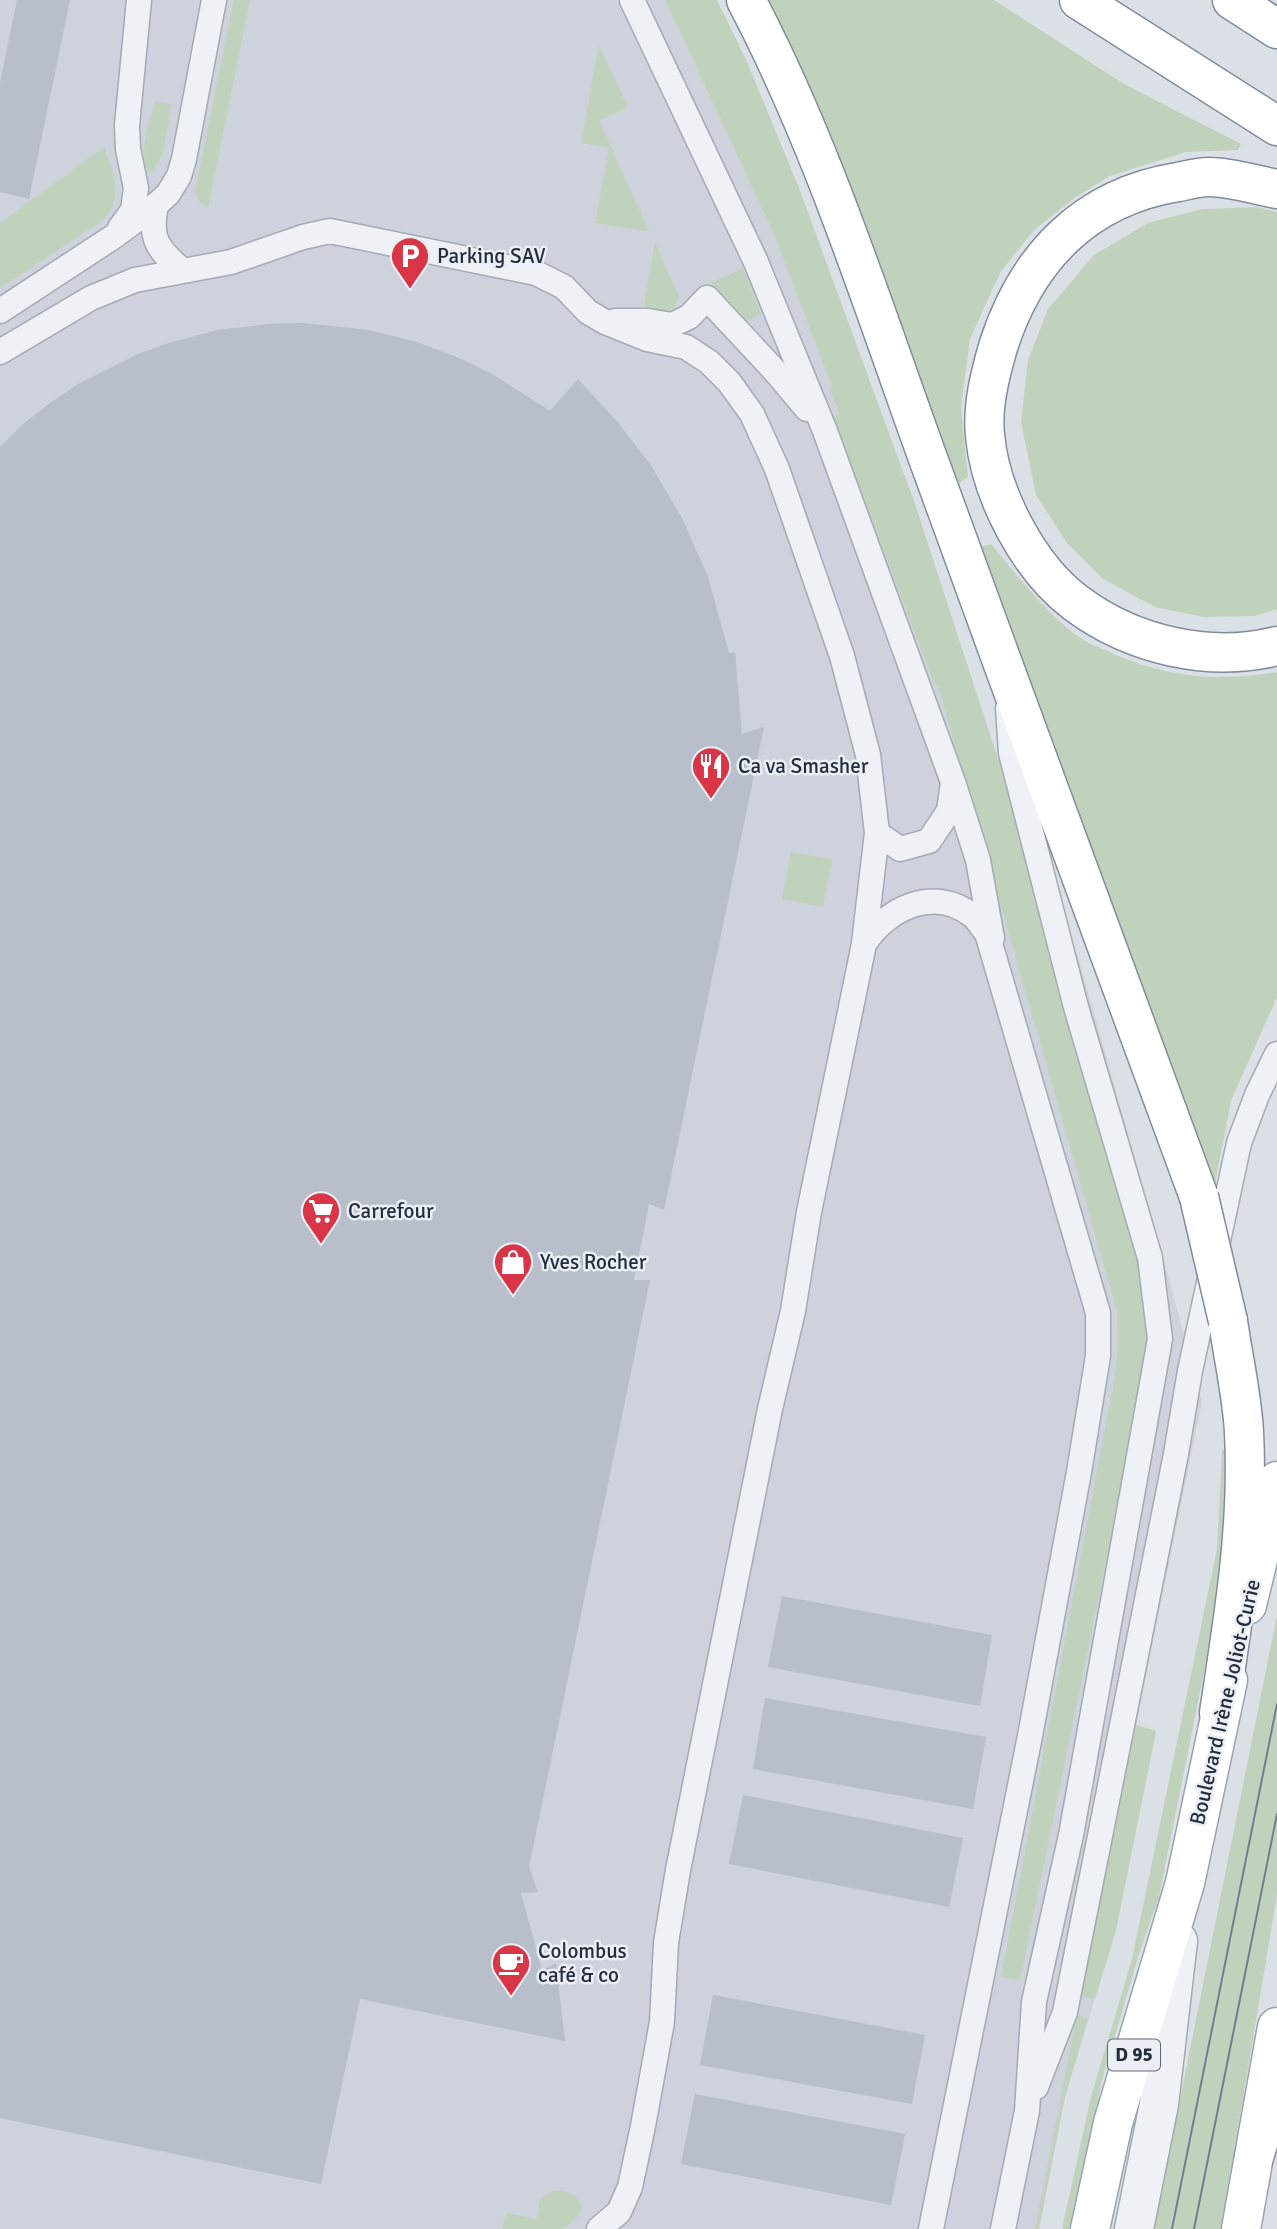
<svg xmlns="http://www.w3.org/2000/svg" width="1277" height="2229" font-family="Signika,sans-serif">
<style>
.built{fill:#cdd2dc}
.green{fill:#c1d2bc}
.building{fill:#b8beca}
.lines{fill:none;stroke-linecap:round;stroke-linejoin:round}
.lane-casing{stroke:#a4aab4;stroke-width:27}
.street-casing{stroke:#a4aab4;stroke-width:41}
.primary-casing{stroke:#9aa3b4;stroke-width:41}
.highway-casing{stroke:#828c9f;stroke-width:41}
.lane{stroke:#eef1f5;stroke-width:24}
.street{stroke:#eef1f5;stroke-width:38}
.primary{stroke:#fff;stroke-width:38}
.highway{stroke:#fff;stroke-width:38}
.tram{stroke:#747e92;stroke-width:2}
.highway-bridge-casing{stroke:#828c9f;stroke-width:41;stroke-linecap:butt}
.highway-bridge{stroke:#fff;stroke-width:38}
.labels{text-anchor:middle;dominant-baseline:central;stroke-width:5;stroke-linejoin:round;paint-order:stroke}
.shield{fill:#ebeff5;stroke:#606775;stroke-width:2}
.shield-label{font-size:19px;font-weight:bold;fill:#242d3e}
.poi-label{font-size:21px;fill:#242d3e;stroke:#ebeff5;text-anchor:start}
.street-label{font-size:21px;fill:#242d3e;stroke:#ebeff5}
</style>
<rect width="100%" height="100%" fill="#dbe0e7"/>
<!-- built -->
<polygon class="built" points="0,0 665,0 775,237 833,386 829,387 939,690 1078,957 1162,1253 1202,1402 1136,1725 1156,1731 1116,1930 1065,2097 1039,2229 0,2229"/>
<!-- green -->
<g class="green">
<polygon points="234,0 250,0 208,208 199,202 195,191"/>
<path d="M665,0h52l31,64 51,124 116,316 87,267 140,506c7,39 7,69 0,108l-122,596 -19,-4 114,-601 3,-33 -1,-32 -178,-621 -2,-4h-2l-102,-269 6,-3 -10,-27 3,-1 -57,-149z"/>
<polygon points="766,0 994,0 1124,84 1241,144 1238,150 1186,152 1110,176 1076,197 1033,231 1000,273 970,339 961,407 968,477 959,483"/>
<polygon points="599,45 628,108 599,120 649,232 595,223 609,148 581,143"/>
<path d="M155,102l17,2 -10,52 -13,19c-11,-22 -1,-51 6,-73z"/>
<path d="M104,147c10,27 21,50 -2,74l-102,67v-65z"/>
<polygon points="1257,207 1277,212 1277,609 1255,616 1203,617 1155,607 1103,579 1067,543 1036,495 1021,422 1028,360 1048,309 1094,255 1148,223 1202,209"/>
<polygon points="655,243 679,297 674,308 665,312 647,308 644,303"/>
<polygon points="743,268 761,314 746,321 711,283"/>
<path d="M991,544c26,31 60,76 94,97 9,5 20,8 29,13 55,24 104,28 163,18v325l-46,104 -18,93 -232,-647z"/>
<polygon points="791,852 832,859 823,907 782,899"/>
<polygon points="1231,1446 1224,1572 1159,1897 1140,1951 1102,2080 1071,2229 1062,2229 1091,2097 1132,1959 1217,1549 1222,1451"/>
<polygon points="1277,1615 1277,1895 1221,2229 1154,2229"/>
<polygon points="1136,1725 1156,1731 1116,1930 1095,1999 1081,1996"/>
<polygon points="1077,2015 1088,2018 1065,2097 1039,2229 1035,2229"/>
<path d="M554,2190c16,3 23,1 28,19l-7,11 -13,9h-60l4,-16 31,6 3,-19z"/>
</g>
<!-- building -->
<g class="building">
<polygon points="17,0 70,0 29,199 0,192 0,83"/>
<polygon points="302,323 369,330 417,342 464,360 494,375 550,411 578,379 616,420 650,464 682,518 708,577 729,653 735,652 742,734 764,727 664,1210 649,1204 634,1280 650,1280 529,1867 538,1892 521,1893 542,1970 556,1963 565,2041 360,1999 321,2184 0,2118 0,447 23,424 50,403 78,384 138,354 169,343 218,330 268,324"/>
<polygon points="782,1596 992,1635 980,1706 768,1667"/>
<polygon points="765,1698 986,1737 973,1809 753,1769"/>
<polygon points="743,1795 963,1838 949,1907 729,1864"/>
<polygon points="713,1995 925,2035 912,2104 700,2065"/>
<polygon points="695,2094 905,2134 891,2205 681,2164"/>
</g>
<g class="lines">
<!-- lane casing -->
<g class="lane-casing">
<g id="lane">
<polyline points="632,0 756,262 825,431 953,782 978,860 992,938"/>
<path d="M156,205c-7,33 1,44 26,65"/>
<polyline points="120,228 133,210 136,188 128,149 127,125 139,0"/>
<polyline points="0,311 113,237 156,205 168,194 179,176 184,159 214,0"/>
<polyline points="615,321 648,321 672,325 689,317 707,298 775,371 807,409"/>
<polyline points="0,352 91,298 135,280 231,262 303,237 330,231 536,273 564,287 588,312 605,322 647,339 686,347 709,362 729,382 752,414 777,469 842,656 868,755 877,833 864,943"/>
<polyline points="877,833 900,849 929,841 949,811 953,783"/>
<polyline points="1036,2087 1065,2012 1176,1454 1190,1371 1239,1143 1257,1095 1277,1054"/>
<path d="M599,2229l20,-17 11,-25 13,-61 19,-104 4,-79 12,-73 92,-461 23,-98 16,-99 55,-268c23,-36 71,-59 109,-28 5,4 9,12 14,17l111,380v43l-19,116 -49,264 -99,493"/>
<polyline points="1003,2229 1027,2111 1034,2002 1071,1835 1160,1339 1150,1258 1076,1007 1011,753 1008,708"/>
</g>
</g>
<!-- street casing -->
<g class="street-casing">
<polyline id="street" points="1134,2229 1159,2104 1178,1941"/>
</g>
<!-- primary casing -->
<g class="primary-casing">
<g id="primary">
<polyline points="1247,1605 1277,1481"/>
<polyline points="1090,2229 1113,2123 1185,1883 1228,1680"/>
<polyline points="1241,2229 1277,2027"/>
</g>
</g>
<!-- highway casing -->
<g class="highway-casing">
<g id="highway">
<path d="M746,0c79,150 129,314 187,472 88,242 177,484 266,725"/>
<polyline points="1079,0 1277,126"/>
<polyline points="1232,0 1277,29"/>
<path d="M1277,189c-22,-4 -46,-12 -68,-12 -10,0 -21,3 -31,5 -94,15 -152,77 -180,165 -8,28 -16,59 -13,88 5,59 44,133 91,168 56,42 133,60 201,43"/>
<path d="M1219,1713c14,-93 30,-186 25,-281 -2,-37 -11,-75 -16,-111"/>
<polyline points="1254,2157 1277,2082"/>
</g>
</g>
<!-- lane -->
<use href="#lane" class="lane"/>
<!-- street -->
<use href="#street" class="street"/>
<!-- primary -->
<use href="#primary" class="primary"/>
<!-- highway -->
<use href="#highway" class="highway"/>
<!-- tram -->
<g class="tram">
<polyline points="1172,2229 1277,1704"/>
<polyline points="1194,2229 1277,1814"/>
</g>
<!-- highway-bridge casing -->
<g class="highway-bridge-casing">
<polyline id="highway-bridge" points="1199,1197 1228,1321"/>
</g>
<!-- highway-bridge -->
<use href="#highway-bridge" class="highway-bridge"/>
</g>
<!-- icons -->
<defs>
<g id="parking-pin" transform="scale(2.0125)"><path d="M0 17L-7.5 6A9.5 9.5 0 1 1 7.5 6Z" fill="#d83547" stroke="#ebeff5"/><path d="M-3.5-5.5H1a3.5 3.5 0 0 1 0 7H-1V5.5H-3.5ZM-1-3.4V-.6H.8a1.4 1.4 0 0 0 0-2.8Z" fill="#fff"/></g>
<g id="restaurant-pin" transform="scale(2.0125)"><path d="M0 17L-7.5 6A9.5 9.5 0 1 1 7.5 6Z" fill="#d83547" stroke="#ebeff5"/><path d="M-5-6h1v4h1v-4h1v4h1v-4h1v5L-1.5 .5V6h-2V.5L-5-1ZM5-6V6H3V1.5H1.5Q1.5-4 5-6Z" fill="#fff"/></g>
<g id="supermarket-pin" transform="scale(2.0125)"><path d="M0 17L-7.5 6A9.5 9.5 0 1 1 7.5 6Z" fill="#d83547" stroke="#ebeff5"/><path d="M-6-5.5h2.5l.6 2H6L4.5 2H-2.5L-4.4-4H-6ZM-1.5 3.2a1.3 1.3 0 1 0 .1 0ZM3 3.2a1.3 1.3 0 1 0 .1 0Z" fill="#fff"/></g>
<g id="shop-pin" transform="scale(2.0125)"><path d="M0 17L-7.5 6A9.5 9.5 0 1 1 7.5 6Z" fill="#d83547" stroke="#ebeff5"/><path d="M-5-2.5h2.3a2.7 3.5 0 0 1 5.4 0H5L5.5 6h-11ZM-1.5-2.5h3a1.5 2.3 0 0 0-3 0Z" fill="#fff"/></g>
<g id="cafe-pin" transform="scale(2.0125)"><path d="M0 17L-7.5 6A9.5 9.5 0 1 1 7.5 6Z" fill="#d83547" stroke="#ebeff5"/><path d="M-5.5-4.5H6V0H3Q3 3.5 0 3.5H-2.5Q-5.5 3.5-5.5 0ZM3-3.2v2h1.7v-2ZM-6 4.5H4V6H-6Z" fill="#fff"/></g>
</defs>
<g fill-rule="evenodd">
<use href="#parking-pin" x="410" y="256"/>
<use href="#restaurant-pin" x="711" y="766"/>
<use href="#supermarket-pin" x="321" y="1211"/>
<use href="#shop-pin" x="513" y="1262"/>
<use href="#cafe-pin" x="511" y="1963"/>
</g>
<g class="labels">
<!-- shield labels -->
<rect class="shield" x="1108" y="2039.5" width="52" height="31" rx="5"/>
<g class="shield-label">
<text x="1134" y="2055">D 95</text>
</g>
<!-- poi labels -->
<g class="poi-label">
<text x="437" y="256">Parking SAV</text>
<text x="738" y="766">Ca va Smasher</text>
<text x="348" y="1211">Carrefour</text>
<text x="540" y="1262">Yves Rocher</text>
<text x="538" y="1951">Colombus<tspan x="538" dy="24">café &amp; co</tspan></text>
</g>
<!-- street labels -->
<g class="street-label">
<text transform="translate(1225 1702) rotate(-77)">Boulevard Irène Joliot-Curie</text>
</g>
</g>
</svg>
